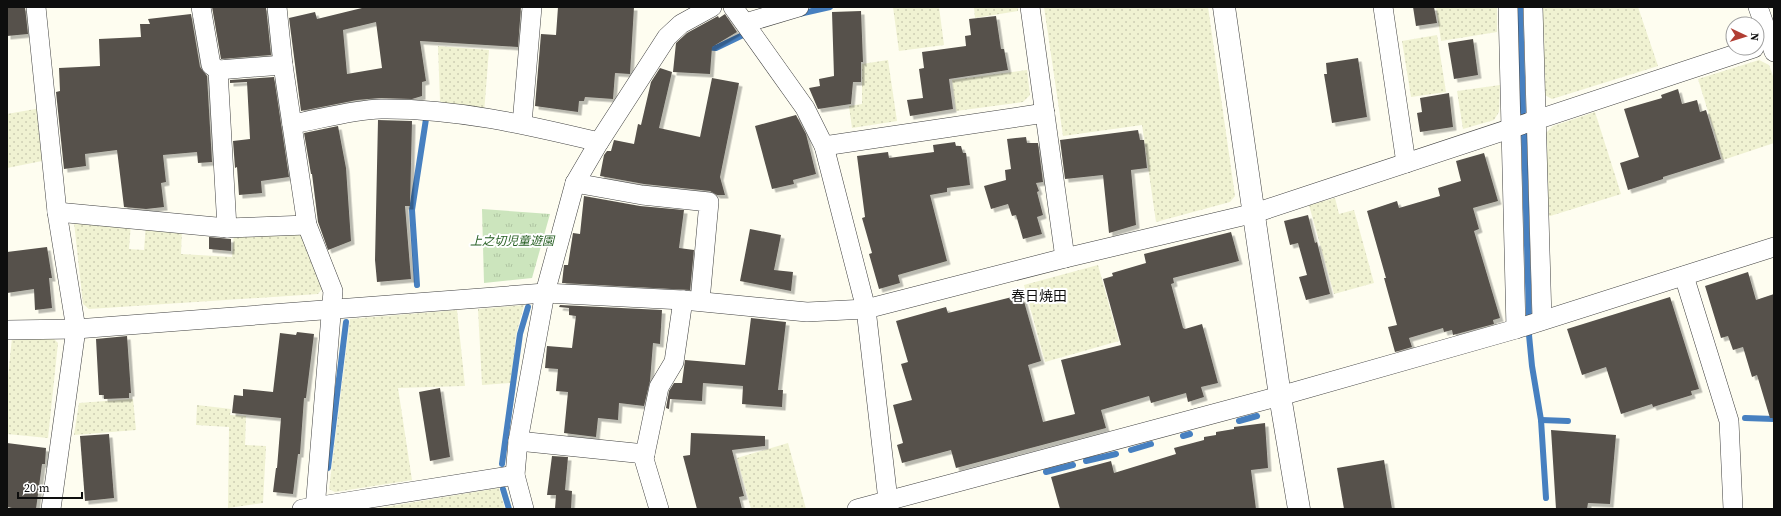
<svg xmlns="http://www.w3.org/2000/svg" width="1781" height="516" font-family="'Source Serif 4','Noto Sans JP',serif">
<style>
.farmland{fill:url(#farmland-dots)}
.park{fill:url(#park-tufts)}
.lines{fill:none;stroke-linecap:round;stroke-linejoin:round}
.stream{stroke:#4780c0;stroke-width:6}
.building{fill:#56514b;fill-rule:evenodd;filter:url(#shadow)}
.minor-casing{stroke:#414141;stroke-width:20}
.tertiary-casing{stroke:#414141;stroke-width:23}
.minor{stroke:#fff;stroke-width:19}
.tertiary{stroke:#fff;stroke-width:22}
.labels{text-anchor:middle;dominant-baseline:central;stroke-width:4;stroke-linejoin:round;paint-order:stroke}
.park-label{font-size:12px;font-style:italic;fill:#286024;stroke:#fff}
.quarter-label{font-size:14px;fill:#0e0e0e;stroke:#fff}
</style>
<defs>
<pattern id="farmland-dots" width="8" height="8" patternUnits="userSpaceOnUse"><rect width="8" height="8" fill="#f0f2d2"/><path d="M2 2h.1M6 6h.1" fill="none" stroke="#cdceb3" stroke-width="1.8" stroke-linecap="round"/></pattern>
<pattern id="park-tufts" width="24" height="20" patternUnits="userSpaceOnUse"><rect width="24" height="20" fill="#cce5bd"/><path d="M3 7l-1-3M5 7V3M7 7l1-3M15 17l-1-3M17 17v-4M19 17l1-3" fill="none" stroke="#aec3a1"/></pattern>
<filter id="shadow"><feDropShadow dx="3.5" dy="3.5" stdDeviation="0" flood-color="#0004"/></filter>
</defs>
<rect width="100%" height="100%" fill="#fefdf0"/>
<!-- farmland -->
<g class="farmland">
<polygon points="893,7 939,7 944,45 899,51"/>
<polygon points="974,7 1018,7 1018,11 975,18"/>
<polygon points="1044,7 1208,7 1235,196 1230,202 1156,222 1142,125 1063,136"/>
<polygon points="1436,7 1497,7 1497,32 1441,41"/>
<polygon points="1541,7 1638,7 1658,66 1552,99 1543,94"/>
<polygon points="1437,35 1446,92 1411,97 1402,41"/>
<polygon points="438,46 489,50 484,113 446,108 440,101"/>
<polygon points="888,60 897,121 852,128 849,106 862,104 862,64"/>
<polygon points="1759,60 1769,65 1774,79 1774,143 1723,160 1698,79"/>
<polygon points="1027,70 1030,95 1023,102 956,111 952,80"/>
<polygon points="1500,85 1499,112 1494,120 1463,129 1457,91"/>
<polygon points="41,108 42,161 7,168 7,114"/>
<polygon points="1595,112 1621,194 1547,217 1545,134 1553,126"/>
<polygon points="1335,198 1339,214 1354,210 1374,283 1334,294 1309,205"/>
<polygon points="74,222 131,223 129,249 144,250 146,224 182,228 181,254 232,257 234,233 299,231 322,289 318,294 89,309 83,304"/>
<polygon points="1098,265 1119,341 1045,362 1024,285"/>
<polygon points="524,305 516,335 511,383 482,385 478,309"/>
<polygon points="457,310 465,386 398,388 412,480 335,492 329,489 350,319"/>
<polygon points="12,338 54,339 58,343 48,438 7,434 7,386"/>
<polygon points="133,399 136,430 74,435 79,403"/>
<polygon points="197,405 231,409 230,415 246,416 245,445 266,446 263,503 228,508 229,427 196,425"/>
<polygon points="788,443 806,509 751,509 737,458"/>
<polygon points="499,488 505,509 373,509"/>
</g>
<!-- park -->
<polygon class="park" points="482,209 550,214 532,278 484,283"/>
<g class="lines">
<!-- stream -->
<g class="stream">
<polyline points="1520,7 1523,112"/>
<polyline points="799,14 830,7"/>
<polyline points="704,47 716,48 743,35"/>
<polyline points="1524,133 1529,319"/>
<polyline points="417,285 412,210 426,119"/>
<polyline points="1529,335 1532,366 1541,420 1546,498"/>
<polyline points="1745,418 1774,419"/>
<polyline points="1541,420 1568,421"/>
<polyline points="1239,421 1257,416"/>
<polyline points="1183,436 1190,434"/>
<polyline points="1131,450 1151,444"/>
<polyline points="1086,461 1116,454"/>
<polyline points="502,464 520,334 528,307"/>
<polyline points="328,468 346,322"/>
<polyline points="1046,472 1073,465"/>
<polyline points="503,489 509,509"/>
</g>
</g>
<!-- building -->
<g class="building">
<polygon points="7,7 25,7 28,34 7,36"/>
<polygon points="212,7 266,7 271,55 221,59"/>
<path d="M366,7h155l-3,40 -98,-6 6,40 -4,1v14l-10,3 -32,-1 -23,2 -56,11 -12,-93 26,-6 2,7zM376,22l6,46 -35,6 -4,-44z"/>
<polygon points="558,7 634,7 630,74 615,73 613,99 585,97 584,101 579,101 578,112 535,106 541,34 556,35"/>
<polygon points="1413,7 1434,7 1437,23 1416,26"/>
<polygon points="861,11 863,62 861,62 861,82 853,82 851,104 818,109 809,88 820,86 819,79 834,76 832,12"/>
<polygon points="191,14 200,67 207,76 212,162 198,163 197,152 163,155 166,182 161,183 164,207 146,209 124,207 117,150 85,154 86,166 64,169 56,92 60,91 59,68 100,66 99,39 141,37 140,24 150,24 148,19"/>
<polygon points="725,14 737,32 712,47 710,74 673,72 676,43 687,33 718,16 719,18"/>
<polygon points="996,16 1001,49 1004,49 1008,70 949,79 953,109 910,116 907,100 923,98 919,69 924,68 922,52 966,46 965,36 971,35 969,19"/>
<polygon points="1473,39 1478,75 1454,79 1448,43"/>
<polygon points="1358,58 1367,117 1332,123 1324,74 1327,74 1326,63"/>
<polygon points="660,68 672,72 659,128 700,137 712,78 739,83 720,177 725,195 717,195 710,191 644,184 600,176 604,155 607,151 611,151 614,140 634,144 638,124 641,125 651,82"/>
<polygon points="274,77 289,177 261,181 262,193 239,195 237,167 235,168 233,141 250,139 247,82 230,83 230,80"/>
<polygon points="1678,89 1682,104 1697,100 1700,112 1706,110 1721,159 1663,177 1663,179 1628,190 1620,163 1639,157 1624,109 1662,98 1661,95"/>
<polygon points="1449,93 1453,127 1420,132 1417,113 1422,112 1420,98"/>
<polygon points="796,115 806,134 816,174 793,180 794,184 772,189 755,126"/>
<polygon points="378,120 412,121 410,206 405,206 411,279 377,282 375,260"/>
<polygon points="338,126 346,168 351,241 328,250 318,222 312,174 311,174 304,133"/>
<polygon points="1138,130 1140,140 1144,140 1147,168 1131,170 1136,225 1109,233 1103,175 1065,179 1060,140"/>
<polygon points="1026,137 1027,143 1038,143 1043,182 1036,183 1039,191 1037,192 1043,215 1037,217 1042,234 1023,239 1016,215 1012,216 1008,204 991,209 984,186 1006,180 1005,170 1011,169 1007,139"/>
<polygon points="955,142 956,146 961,146 963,153 966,153 970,185 947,188 947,192 930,195 947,261 898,275 900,283 879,289 869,254 872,253 862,218 865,217 857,156 888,152 889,158 934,152 933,145"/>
<polygon points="1484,153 1498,201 1473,208 1479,229 1474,231 1500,318 1493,320 1494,324 1453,335 1452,330 1444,332 1443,328 1409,338 1412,347 1395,352 1388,327 1397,325 1384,278 1386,278 1367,211 1397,201 1399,208 1440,196 1438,188 1461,181 1456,161"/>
<polygon points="584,196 640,206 684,210 679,248 694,250 690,290 562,283 564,265 568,265 573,233 580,234"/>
<polygon points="1308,215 1315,243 1317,242 1330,294 1306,300 1299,277 1307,275 1298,243 1290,245 1284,221"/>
<polygon points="750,229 781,235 774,270 793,272 791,291 740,281"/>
<polygon points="1231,232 1239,261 1173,278 1174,283 1171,284 1183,328 1185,329 1202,324 1218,383 1201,387 1204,397 1188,402 1186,393 1151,403 1149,396 1101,410 1106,428 956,468 951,450 902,463 897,445 903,443 893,405 912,400 901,364 908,362 896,321 946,307 948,313 1012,297 1013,301 1023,298 1041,361 1028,365 1043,422 1075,414 1061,360 1121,345 1103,279 1113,276 1112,273 1146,263 1144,254"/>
<polygon points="209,237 231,239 231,251 209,249"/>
<polygon points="47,247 52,278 49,278 52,308 35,310 34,289 7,293 7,252"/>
<polygon points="1748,272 1756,300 1774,294 1774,418 1770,418 1757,375 1752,377 1743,347 1733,350 1728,336 1721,338 1705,286"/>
<polygon points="1670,297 1699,389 1691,391 1692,395 1653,407 1652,404 1621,414 1606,367 1582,375 1567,329"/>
<polygon points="560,305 662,310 660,344 653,343 650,381 644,406 619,403 618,420 598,418 596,437 564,433 568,392 556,391 558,369 545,368 547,346 572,348 576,316 569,315 569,308 559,307"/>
<polygon points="751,318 786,322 778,390 783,390 782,407 742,404 743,386 703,383 702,401 670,399 669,409 666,408 669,391 674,383 682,383 685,360 745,365"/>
<polygon points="297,332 314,334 306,398 304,398 300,454 298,454 293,494 273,492 276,468 277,468 281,418 232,413 234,395 243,396 243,389 273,392 280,333 296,335"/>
<polygon points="127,336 131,393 129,393 129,398 104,399 104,395 99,395 96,339"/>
<polygon points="440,388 450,457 430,461 419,392"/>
<polygon points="1265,423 1268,468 1251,470 1256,509 1060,509 1051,477 1111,461 1114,473 1176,454 1174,448 1204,440 1204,437 1216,435 1216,432 1234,429 1234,427"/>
<polygon points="1551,430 1616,435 1610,504 1588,503 1587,509 1556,509"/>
<polygon points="691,433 765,436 765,446 732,450 744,496 739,497 742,509 697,509 683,456 690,455"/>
<polygon points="109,434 114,498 85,501 80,436"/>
<polygon points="7,443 46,448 45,464 42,464 36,509 12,509 12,508 7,507"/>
<polygon points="552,456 568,457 565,490 572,491 571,509 555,509 556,495 547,495"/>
<polygon points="1384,460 1392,509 1344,509 1337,468"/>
</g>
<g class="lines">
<!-- minor casing -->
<g class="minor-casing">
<g id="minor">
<polyline points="36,7 57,212 76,329 51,509"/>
<polyline points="201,7 211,65 218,70 283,65"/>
<polyline points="277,7 283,65 307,225 333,291 315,509"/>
<polyline points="733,7 805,108 824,146 866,309 889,509"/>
<polyline points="1030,7 1065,258"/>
<polyline points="1383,7 1406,163"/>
<polyline points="1508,7 1516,329"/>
<polyline points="1533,7 1542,320"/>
<polyline points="1758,7 1774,52"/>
<polyline points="745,23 799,7"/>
<polyline points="218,70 227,228"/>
<path d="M292,124c29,-5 59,-14 89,-15 74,-1 147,16 218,33"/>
<polyline points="522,124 532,7"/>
<polyline points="824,146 1045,113"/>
<polyline points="575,183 642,195 709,202 700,301"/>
<polyline points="57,212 227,228 307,225"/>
<polyline points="1684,276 1729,421 1733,509"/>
<polyline points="7,330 76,329 545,293 683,300 807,312 866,309 1065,258 1255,213 1754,48"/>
<polyline points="518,441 645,454"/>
<polyline points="302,509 515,475"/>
<polyline points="524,509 515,475 518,441 545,293 575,183 599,142 667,37 681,24 712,7"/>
<polyline points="659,509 644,459 659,387 674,362 683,300"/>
<polyline points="857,509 1280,396 1516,329 1774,247"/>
</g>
</g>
<!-- tertiary casing -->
<g class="tertiary-casing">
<polyline id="tertiary" points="1224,7 1280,396 1299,509"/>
</g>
<!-- minor -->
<use href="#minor" class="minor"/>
<!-- tertiary -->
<use href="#tertiary" class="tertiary"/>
</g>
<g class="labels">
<!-- park labels -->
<g class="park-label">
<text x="512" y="241">上之切児童遊園</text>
</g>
<!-- quarter labels -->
<g class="quarter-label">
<text x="1039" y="296">春日焼田</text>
</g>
</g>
<!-- border -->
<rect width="1781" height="516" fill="none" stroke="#0e0e0e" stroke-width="16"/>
<!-- north arrow -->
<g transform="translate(1745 36) rotate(94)"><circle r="19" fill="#ffffff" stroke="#9f9f9f"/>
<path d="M0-3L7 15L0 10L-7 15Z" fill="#b13e33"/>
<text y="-6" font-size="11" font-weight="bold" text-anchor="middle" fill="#0e0e0e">N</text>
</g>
<!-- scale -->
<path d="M18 492v6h64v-6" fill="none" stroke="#0e0e0e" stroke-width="2"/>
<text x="24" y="492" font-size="12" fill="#0e0e0e" stroke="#ffffff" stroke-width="3" paint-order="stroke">20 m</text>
</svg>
